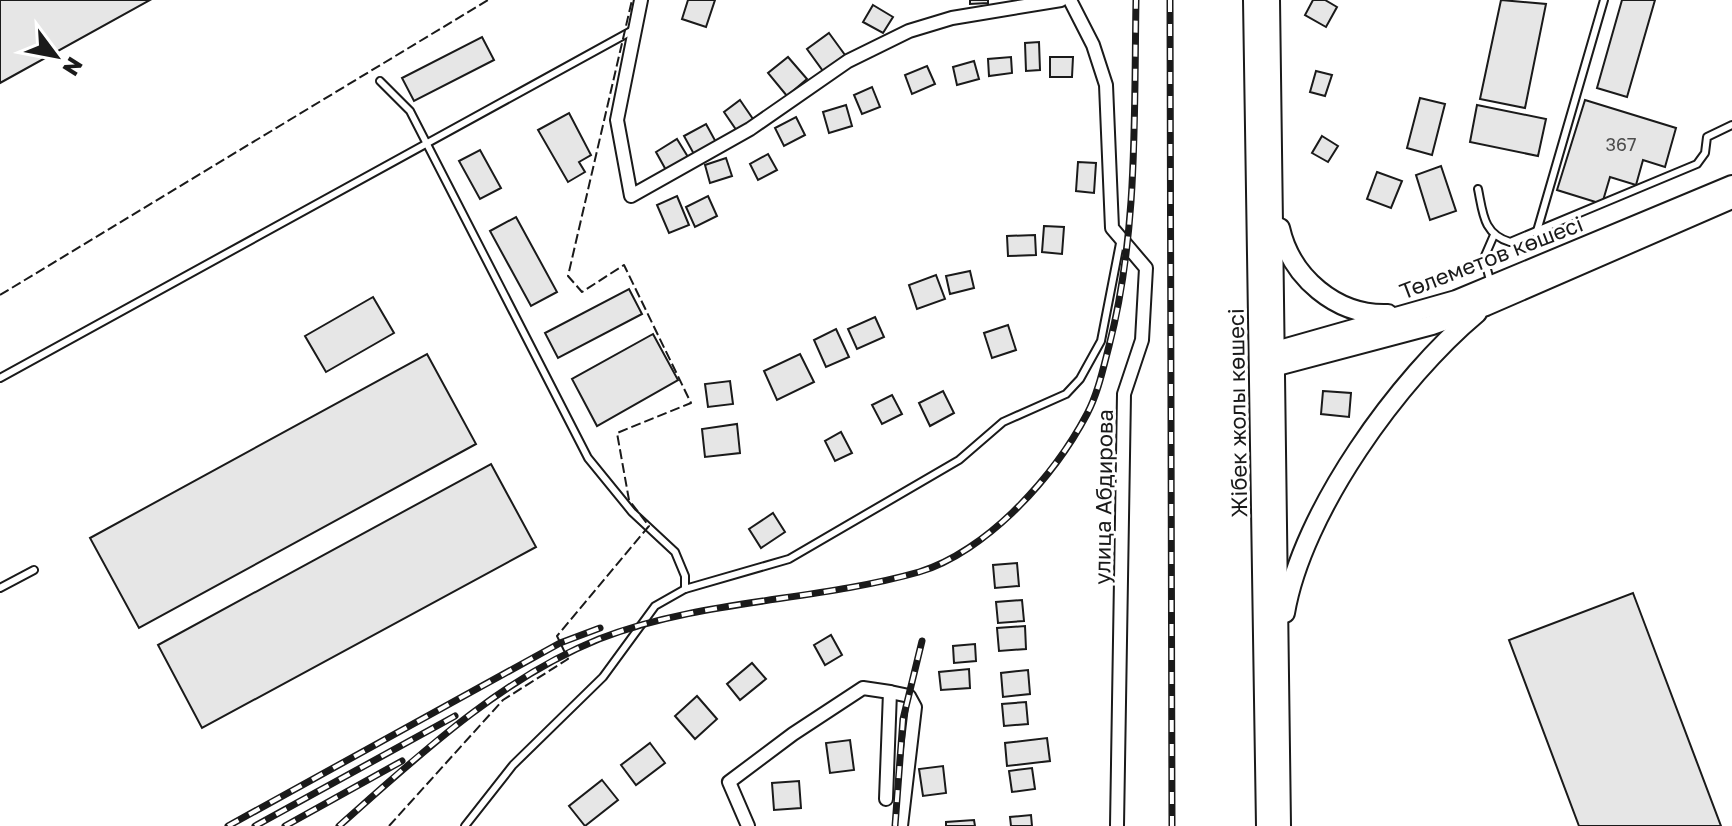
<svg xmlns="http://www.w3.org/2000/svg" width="1732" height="826" font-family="'Golos Text',sans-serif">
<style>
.building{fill:#e6e6e6;stroke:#1a1a1a;stroke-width:2}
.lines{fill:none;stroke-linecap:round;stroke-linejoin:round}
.service-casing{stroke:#1a1a1a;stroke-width:10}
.minor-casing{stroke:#1a1a1a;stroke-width:16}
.primary-casing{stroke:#1a1a1a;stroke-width:22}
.service{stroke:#fff;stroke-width:6}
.minor{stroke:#fff;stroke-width:12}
.primary{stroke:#fff;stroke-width:18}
.rail-casing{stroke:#1a1a1a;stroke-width:7}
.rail{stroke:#fff;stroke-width:4;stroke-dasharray:12;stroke-linecap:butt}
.fence{stroke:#1a1a1a;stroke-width:2;stroke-dasharray:10 4;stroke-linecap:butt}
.labels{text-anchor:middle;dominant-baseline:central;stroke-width:6;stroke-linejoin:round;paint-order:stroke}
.number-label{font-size:18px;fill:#4d4d4d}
.street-label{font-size:22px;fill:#1a1a1a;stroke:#fff}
</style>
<rect width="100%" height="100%" fill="#fff"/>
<!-- building -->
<g class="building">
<polygon points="0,0 150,0 0,83"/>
<polygon points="688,0 715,0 706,27 682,19"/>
<polygon points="970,0 988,0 988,3 970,4"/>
<polygon points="1313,0 1325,0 1337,7 1326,27 1305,15"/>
<polygon points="1501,0 1546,4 1525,108 1480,99"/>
<polygon points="1622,0 1655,0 1627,97 1597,88"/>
<polygon points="873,5 893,17 883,33 863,22"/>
<polygon points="829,33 845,55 823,71 807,49"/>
<polygon points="482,37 494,60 414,101 402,78"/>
<polygon points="1039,42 1040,70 1026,71 1025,43"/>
<polygon points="788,57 807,79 787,96 768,73"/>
<polygon points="1011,57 1012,73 989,76 988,59"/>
<polygon points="1050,57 1073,57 1072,77 1050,77"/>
<polygon points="974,61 979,79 957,85 953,67"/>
<polygon points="927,66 935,84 912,94 905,75"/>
<polygon points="1316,71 1332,75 1325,96 1310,92"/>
<polygon points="872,87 880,107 862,114 854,95"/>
<polygon points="1420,98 1445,104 1432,155 1407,148"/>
<polygon points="740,100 753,119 737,131 724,112"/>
<polygon points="1585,100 1676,128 1665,167 1643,160 1636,185 1610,177 1602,204 1557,190"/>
<polygon points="846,105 852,126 829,133 823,112"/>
<polygon points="1477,105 1546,119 1538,156 1470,142"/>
<polygon points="569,113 591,155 579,162 585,172 568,182 538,130"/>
<polygon points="796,117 805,135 784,146 775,128"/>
<polygon points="706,124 717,144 695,156 684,136"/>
<polygon points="1322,136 1338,146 1328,162 1312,153"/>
<polygon points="677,139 688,157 666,170 656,152"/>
<polygon points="480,150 501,188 480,199 459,161"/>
<polygon points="768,154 777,170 758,180 750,164"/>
<polygon points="726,158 732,176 710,183 705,165"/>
<polygon points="1078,162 1096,163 1094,193 1076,191"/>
<polygon points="1441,166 1456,211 1430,220 1416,175"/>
<polygon points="1377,172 1402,181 1391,208 1367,199"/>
<polygon points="677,196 689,225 669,233 657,205"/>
<polygon points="708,196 717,216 695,227 686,207"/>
<polygon points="516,217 557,292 531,306 490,231"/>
<polygon points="1044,226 1064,227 1062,254 1042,252"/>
<polygon points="1035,235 1036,255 1008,256 1007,236"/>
<polygon points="970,271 974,288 950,294 946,276"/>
<polygon points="936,275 945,299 917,309 909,285"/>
<polygon points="629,289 642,314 558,358 545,333"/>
<polygon points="373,297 394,333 326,372 305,336"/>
<polygon points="875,317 884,337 857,349 848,329"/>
<polygon points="1008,325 1016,350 992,358 984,333"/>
<polygon points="836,329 849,357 826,367 814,340"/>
<polygon points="653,334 678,380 597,426 572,379"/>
<polygon points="427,354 476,444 139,628 90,538"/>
<polygon points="800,354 814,382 777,400 764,371"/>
<polygon points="730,381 733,404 708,407 705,384"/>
<polygon points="943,391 954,413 930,426 919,403"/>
<polygon points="1323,391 1351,393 1349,417 1321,414"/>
<polygon points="892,395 902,414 882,424 872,405"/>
<polygon points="737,424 740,453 705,457 702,429"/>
<polygon points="841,432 852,453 835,461 825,441"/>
<polygon points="491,464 536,547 202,728 158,645"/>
<polygon points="773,513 785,532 761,548 749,529"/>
<polygon points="1017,563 1019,586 995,588 993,565"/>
<polygon points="1633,593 1721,826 1579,826 1509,640"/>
<polygon points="1022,600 1024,621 998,623 996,602"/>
<polygon points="1025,626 1026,649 999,651 997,628"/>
<polygon points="831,635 842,655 825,665 814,645"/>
<polygon points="975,644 976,661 954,663 953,646"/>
<polygon points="752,663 766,679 740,700 727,684"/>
<polygon points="969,669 970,688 941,690 939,672"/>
<polygon points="1028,670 1030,694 1003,697 1001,673"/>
<polygon points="697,696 717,719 695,739 675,716"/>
<polygon points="1026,702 1028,724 1004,726 1002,704"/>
<polygon points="1047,738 1050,761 1007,766 1005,743"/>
<polygon points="850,740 854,770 830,773 826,743"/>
<polygon points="650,743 665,763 636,785 621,765"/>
<polygon points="943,766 946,793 923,796 919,769"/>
<polygon points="1032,768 1035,789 1012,792 1009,771"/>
<polygon points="602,780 618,800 585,826 569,806"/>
<polygon points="799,781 801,808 774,810 772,783"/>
<polygon points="1031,815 1032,826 1011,826 1010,817"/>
<polygon points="974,820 975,826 946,826 946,822"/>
</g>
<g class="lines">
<!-- service casing -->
<g class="service-casing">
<g id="service">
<polyline points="380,81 410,111 588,458 632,512 675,552 685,576 685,589"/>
<path d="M1478,189c5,24 5,45 32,53l187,-78 8,-11 2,-16 25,-12"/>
<polyline points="1537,231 1604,0"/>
<polyline points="1491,284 1484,258 1494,235"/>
<polyline points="0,378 635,29"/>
<polyline points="0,588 34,570"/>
<polyline points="465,826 513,765 603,677 655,606 685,589 789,559 959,460 1003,422 1066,394 1080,379 1101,341 1121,238"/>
</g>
</g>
<!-- minor casing -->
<g class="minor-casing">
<g id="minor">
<polyline points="641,0 617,120 631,196 750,129 848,61 909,31 952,18 1061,0"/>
<polyline points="1070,0 1093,45 1106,85 1112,228 1146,268 1142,340 1124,394 1117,826"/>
<polyline points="890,692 909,696 915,707 901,826"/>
<polyline points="748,826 729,782 793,734 863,688 890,692 886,799"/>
</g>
</g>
<!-- primary casing -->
<g class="primary-casing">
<g id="primary">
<polyline points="1253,0 1266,826"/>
<polyline points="1270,0 1281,826"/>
<path d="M1280,228c11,49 56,88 108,86"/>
<polyline points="1265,354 1456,300 1732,185"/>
<polyline points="1266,369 1432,325 1486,306 1732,199"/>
<path d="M1285,613c17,-101 114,-235 192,-300"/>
</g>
</g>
<!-- service -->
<use href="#service" class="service"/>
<!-- minor -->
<use href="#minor" class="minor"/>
<!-- primary -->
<use href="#primary" class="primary"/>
<!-- rail casing -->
<g class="rail-casing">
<g id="rail">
<polyline points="1170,0 1172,826"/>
<polyline points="228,826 560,643 600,628"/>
<polyline points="255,826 455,716"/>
<polyline points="285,826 402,761"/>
<path d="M339,826c79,-70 161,-147 260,-187 103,-40 214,-37 320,-67 34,-10 68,-35 93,-59 29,-28 56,-63 75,-99 11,-21 16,-45 22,-68 29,-112 25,-231 27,-346"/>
<polyline points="895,826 903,719 922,641"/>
</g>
</g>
<!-- rail -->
<use href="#rail" class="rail"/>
<!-- fence -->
<g class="fence">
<polyline points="0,295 488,0"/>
<polyline points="389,826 503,700 568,659 557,636 649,526 629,500 617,433 691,403 624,265 582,292 568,276 632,0"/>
</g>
</g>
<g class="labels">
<!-- number labels -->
<g class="number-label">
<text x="1621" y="144">367</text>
</g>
<!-- street labels -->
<g class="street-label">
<text transform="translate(1491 257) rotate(-21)">Төлеметов көшесі</text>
<text transform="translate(1237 413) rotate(-91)">Жібек жолы көшесі</text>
<text transform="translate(1103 497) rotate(-89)">улица Абдирова</text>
</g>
</g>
<!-- north arrow -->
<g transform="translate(56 56) rotate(122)" stroke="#ffffff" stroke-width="6" paint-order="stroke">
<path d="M0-6L14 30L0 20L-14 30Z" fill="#1a1a1a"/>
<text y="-12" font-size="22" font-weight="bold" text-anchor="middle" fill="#1a1a1a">N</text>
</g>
</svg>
